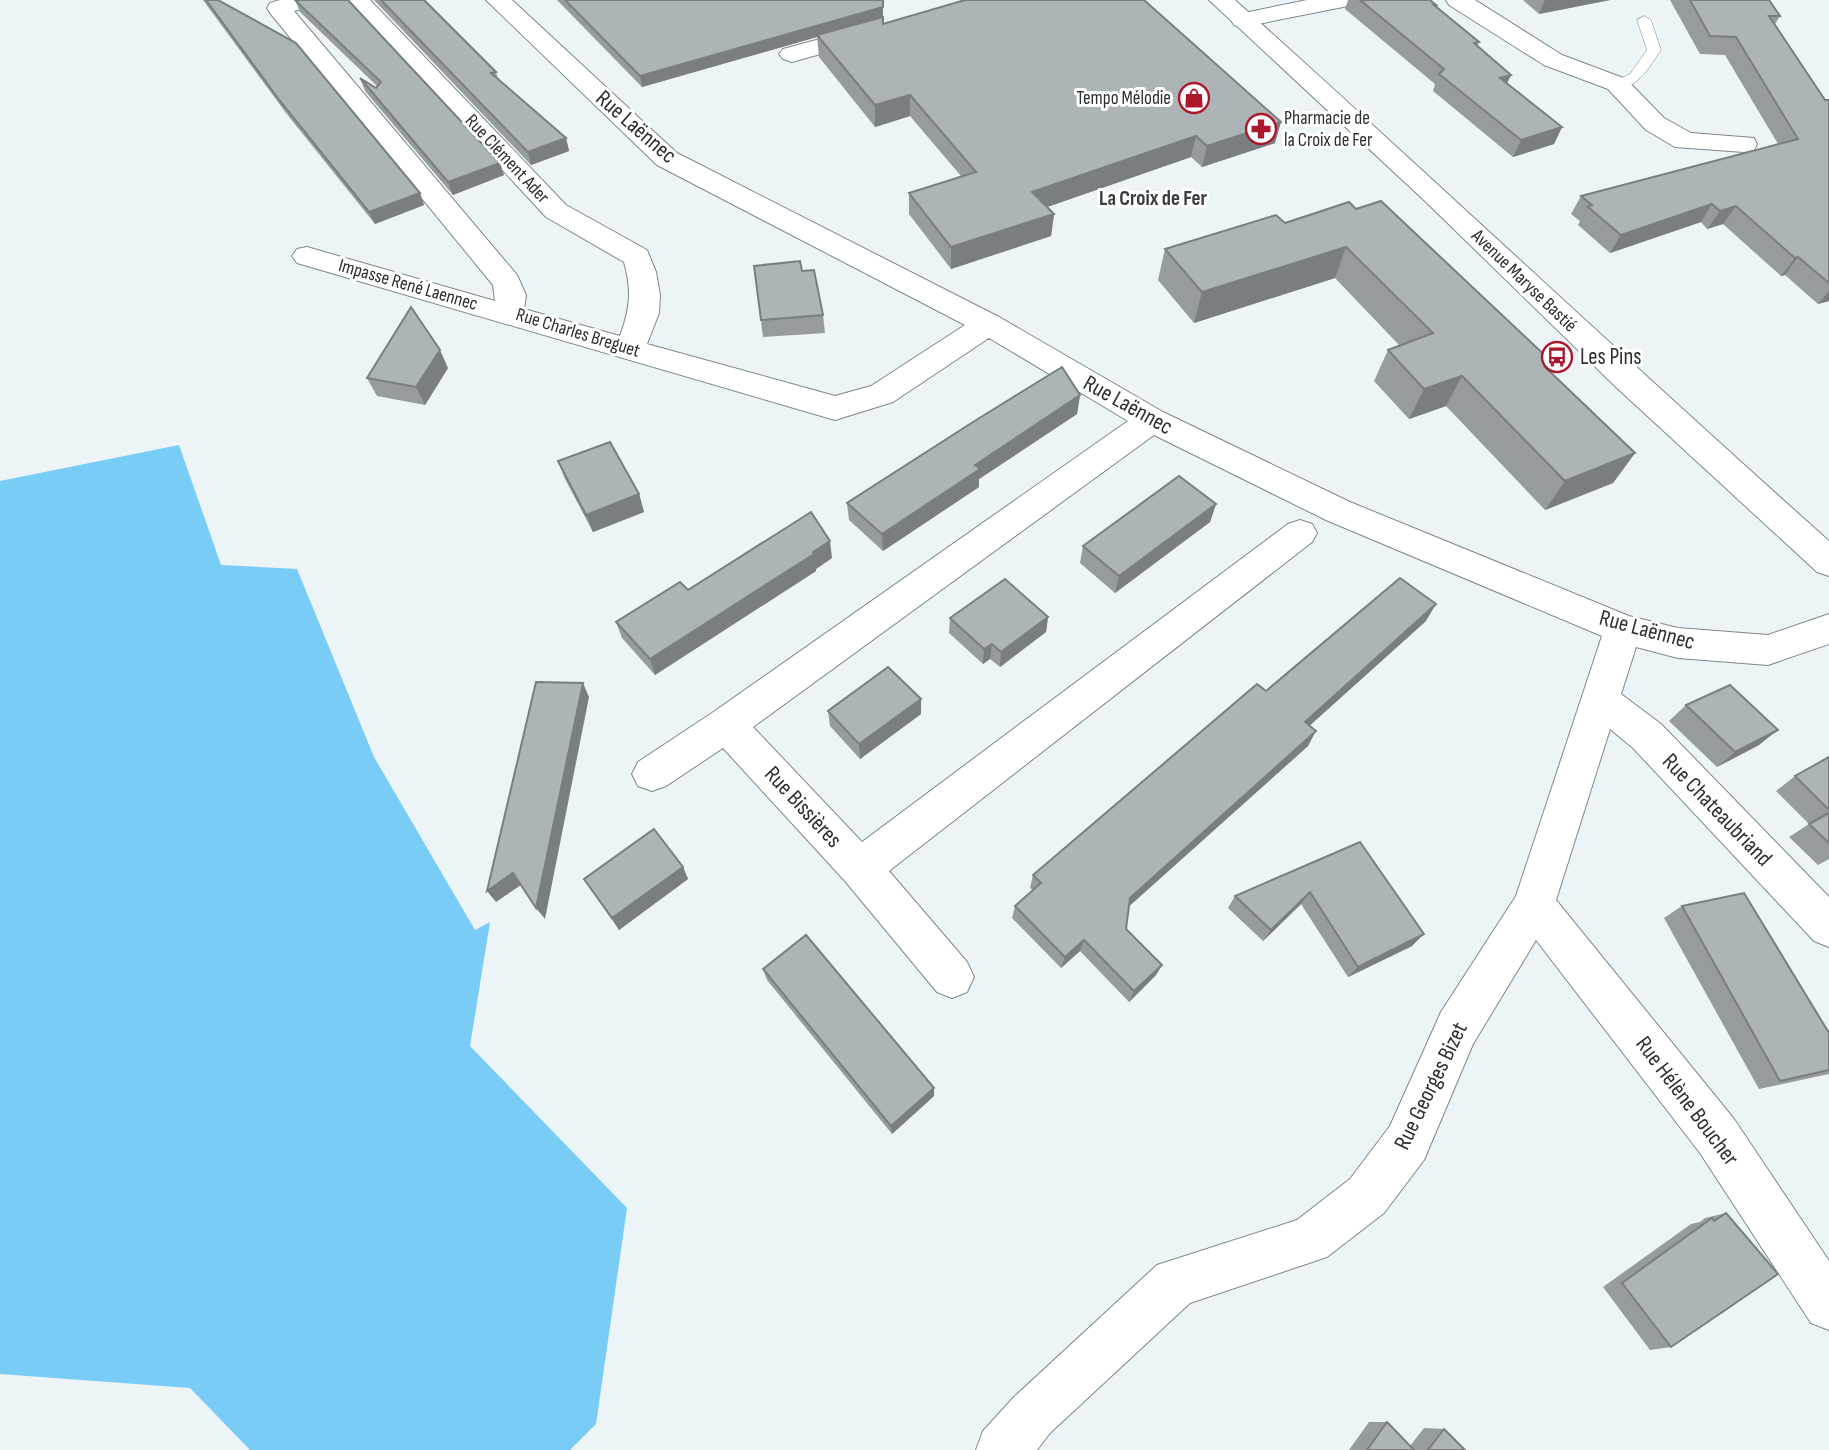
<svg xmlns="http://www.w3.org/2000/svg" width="1829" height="1450" font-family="'Sofia Sans Condensed',sans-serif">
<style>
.forest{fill:#79ccf6}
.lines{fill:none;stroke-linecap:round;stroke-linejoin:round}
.lane-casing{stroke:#80868a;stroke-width:1}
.street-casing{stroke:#80868a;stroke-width:2}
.secondary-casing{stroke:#80868a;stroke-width:2}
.lane{fill:#fff;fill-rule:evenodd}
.street{fill:#fff;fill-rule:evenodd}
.secondary{fill:#fff;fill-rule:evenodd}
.wall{fill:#959b9e}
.shaded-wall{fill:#797e81}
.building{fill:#adb4b8;stroke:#797e81;stroke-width:2}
.labels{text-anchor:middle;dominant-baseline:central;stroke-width:6;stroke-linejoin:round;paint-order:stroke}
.far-poi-label{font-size:19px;fill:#2d2f31;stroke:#fff;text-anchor:end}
.far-street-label{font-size:19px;fill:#2d2f31;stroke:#fff}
.far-quarter-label{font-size:21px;font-weight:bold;fill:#373d41;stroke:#fff}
.street-label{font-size:23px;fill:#2d2f31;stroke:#fff}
.poi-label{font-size:23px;fill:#2d2f31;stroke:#fff;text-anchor:start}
</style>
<rect width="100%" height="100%" fill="#ecf4f8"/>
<!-- forest -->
<polygon class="forest" points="179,445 221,565 297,569 374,757 475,930 490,922 470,1046 627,1208 596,1424 570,1450 250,1450 190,1388 0,1374 0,481"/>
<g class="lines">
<!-- lane casing -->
<g class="lane-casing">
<path id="lane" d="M1644,16l7,4 10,30c-12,17 -24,42 -49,37l-3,-3 21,-10 17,-24 -10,-30z"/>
</g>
<!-- street casing -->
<g class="street-casing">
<g id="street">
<path d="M280,0h37l-3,5 -20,6 223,264 9,20 -2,14 96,27c10,-27 12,-46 4,-74l-78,-45 -201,-217h25l196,205 81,45 9,22 4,23 -1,18 -12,31 188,52 36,-10 94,-61 -308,-160 -171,-165h26l165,153 322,164 164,95 187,90 279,114 49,12 90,7 61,-21v30l-61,21 -90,-7 -42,-11 -15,47 40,30 168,173v50l-15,-6 -181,-193 -23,-19 -54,171 178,219 95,142v69l-18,-7 -111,-170 -164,-213 -63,104 -49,116 -40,53 -57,44 -137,46 -140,130 -13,17h-61l7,-19 31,-34 143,-132 140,-45 53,-41 40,-53 51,-114 75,-116 86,-260 -276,-116 -172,-85 -401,292 109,115 426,-318 12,-4 12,4 5,9 -5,9 -423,329 78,91 7,15 -7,15 -15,6 -15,-6 -92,-111 -122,-133 -57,38 -14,5 -14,-5 -6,-12 6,-12 74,-49 416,-292 -139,-83 -96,64 -58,18 -538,-157 -5,-7 5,-7 10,-2 188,54 -2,-16 -223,-272 -3,-5 3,-5z"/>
<polygon points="1307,0 1355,0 1352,5 1343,7 1243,27 1234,25 1231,20 1234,15"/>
<polygon points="1446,0 1475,0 1562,55 1626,79 1664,118 1691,133 1754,138 1757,144 1754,150 1744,152 1675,147 1646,130 1608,89 1544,65 1449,5"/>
<polygon points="868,26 877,28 880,33 877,38 792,62 783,59 779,54 783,49"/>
</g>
</g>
<!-- secondary casing -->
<g class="secondary-casing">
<path id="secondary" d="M1209,0h26c199,179 394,363 594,541v35l-12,-4 -200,-184 -191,-186z"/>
</g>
<!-- lane -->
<use href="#lane" class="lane"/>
<!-- street -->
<use href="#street" class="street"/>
<!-- secondary -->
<use href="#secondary" class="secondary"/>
</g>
<!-- wall -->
<g class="wall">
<polygon points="203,0 218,0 420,193 424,205 375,224 286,113"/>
<polygon points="295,0 500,163 504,175 453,195 365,91 360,78 376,88 377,86 300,12"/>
<polygon points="374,0 424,0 496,72 498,79 566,138 569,151 531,165"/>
<polygon points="557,0 883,0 883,24 1275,143 1202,167 1191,157 1047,207 1054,214 1051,236 951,269 909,214 909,193 961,176 910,116 875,127 819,57 817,37 642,87"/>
<polygon points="1348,0 1430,0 1436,5 1435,7 1479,42 1477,46 1507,83 1562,127 1554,144 1513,157 1433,91 1435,84 1345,9"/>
<polygon points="1523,0 1610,0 1539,14"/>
<polygon points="1670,0 1769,0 1780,16 1775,24 1825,100 1829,100 1829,301 1818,304 1785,275 1781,276 1723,224 1707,229 1701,222 1610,253 1578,225 1580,221 1571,214 1581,196 1778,144 1725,55 1700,54"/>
<polygon points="1356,209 1554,364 1550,372 1635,453 1613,483 1545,510 1446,406 1409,419 1374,381 1388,350 1400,346 1335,278 1194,323 1158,280 1165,249"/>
<polygon points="754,266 802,271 823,315 825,333 763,337"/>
<polygon points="448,368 425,405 377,396 367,378"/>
<polygon points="1080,395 1077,414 979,479 979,487 883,551 849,520 847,503"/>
<polygon points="558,461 639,494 644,512 593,532 565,479"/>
<polygon points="1216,504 1210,522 1115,593 1080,563 1083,546"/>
<polygon points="832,558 816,569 816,571 655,675 622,638 616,622 688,590"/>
<polygon points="1048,617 1046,632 1000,667 990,659 983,664 949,633 950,618"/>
<polygon points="1426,621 1309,726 1308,746 1129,906 1126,929 1162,965 1156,975 1129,1002 1080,951 1061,968 1012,918 1015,906 1033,890 1030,888 1033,875 1266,691"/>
<polygon points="921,699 921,714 860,759 830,726 828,711"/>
<polygon points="1686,705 1759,745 1717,767 1669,721"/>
<polygon points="1829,757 1829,859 1818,865 1789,837 1809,824 1776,791 1795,776"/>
<polygon points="1360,842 1412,946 1348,977 1301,904 1263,941 1228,908 1235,896"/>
<polygon points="683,867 688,879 619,930 584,879"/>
<polygon points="1682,906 1829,1033 1829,1074 1759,1089 1664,918"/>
<polygon points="763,969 934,1088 934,1096 892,1134 767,980"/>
<polygon points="1726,1213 1671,1347 1650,1350 1603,1287 1691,1224 1700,1222 1705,1218"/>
<polygon points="1369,1422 1387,1422 1410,1446 1424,1428 1444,1429 1465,1450 1349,1450"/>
</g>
<!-- shaded-wall -->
<g class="shaded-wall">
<polygon points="883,0 883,18 642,87 640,76"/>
<polygon points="1545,0 1610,0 1539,14"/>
<polygon points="1511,75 1503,92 1500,78"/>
<polygon points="910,95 910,116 875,127 875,105"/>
<polygon points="1281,122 1275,143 1202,167 1207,146"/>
<polygon points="1562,127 1554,144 1513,157 1521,140"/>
<polygon points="1196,136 1191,157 1030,213 1032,192"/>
<polygon points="566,138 569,151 531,165 528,152"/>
<polygon points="500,163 504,175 453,195 448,182"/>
<polygon points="420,193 424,205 375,224 369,212"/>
<polygon points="1712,204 1701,222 1610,253 1621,235"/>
<polygon points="1736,206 1723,224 1707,229 1720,211"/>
<polygon points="1054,214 1051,236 951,269 951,247"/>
<polygon points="1346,247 1335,278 1194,323 1202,292"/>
<polygon points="1798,257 1785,275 1781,276 1795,258"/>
<polygon points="1829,291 1829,301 1818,304"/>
<polygon points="440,350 448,368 425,405 416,387"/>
<polygon points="1554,364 1536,395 1545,367"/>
<polygon points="1462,376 1446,406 1409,419 1424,389"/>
<polygon points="1080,395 1077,414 979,479 979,487 883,551 882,534 975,465"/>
<polygon points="1635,453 1613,483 1545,510 1565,481"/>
<polygon points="639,494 644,512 593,532 586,515"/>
<polygon points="1216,504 1210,522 1115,593 1119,576"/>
<polygon points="830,541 832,558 816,569 816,571 655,675 650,659"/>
<polygon points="1436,604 1426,621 1297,737 1305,722"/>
<polygon points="1048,617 1046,632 1000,667 1001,652"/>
<polygon points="992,644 990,659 983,664 984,649"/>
<polygon points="583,683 589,697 545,919 536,908"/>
<polygon points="921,699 921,714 860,759 859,744"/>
<polygon points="1778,730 1759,745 1717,767 1735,752"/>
<polygon points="1316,731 1308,746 1125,910 1130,898"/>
<polygon points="683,867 688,879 619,930 612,918"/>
<polygon points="513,873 521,885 496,902 487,891"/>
<polygon points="1310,892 1301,904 1263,941 1271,930"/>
<polygon points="1424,934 1412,946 1348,977 1358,967"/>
<polygon points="1084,940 1080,951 1061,968 1065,957"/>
<polygon points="1162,965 1156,975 1129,1002 1134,991"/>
<polygon points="934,1088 934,1096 892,1134 891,1126"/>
</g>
<!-- building -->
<g class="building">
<polygon points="206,0 218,0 296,43 420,193 369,212 280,101"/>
<polygon points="295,0 348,0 500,163 448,182 360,78 376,88 381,82"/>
<polygon points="381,0 424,0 496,72 491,73 566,138 528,152"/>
<polygon points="565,0 883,0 883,7 640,76"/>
<polygon points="965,0 1144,0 1281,122 1207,146 1196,136 1032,192 1054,214 951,247 909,193 976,172 910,95 875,105 817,35 883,17 883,24"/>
<polygon points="1360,0 1430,0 1436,5 1434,5 1479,42 1474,43 1511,75 1500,78 1562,127 1521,140 1439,74 1444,69"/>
<polygon points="1690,0 1769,0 1780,16 1769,16 1825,100 1829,100 1829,283 1798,257 1795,258 1736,206 1720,211 1712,204 1621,235 1588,207 1592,205 1581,196 1798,139 1736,37 1710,36"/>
<polygon points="1381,201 1554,364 1545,367 1635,453 1565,481 1462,376 1424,389 1388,350 1433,333 1346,247 1202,292 1165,249 1276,215 1285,223 1349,202 1356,209"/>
<polygon points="800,261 802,271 814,270 823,315 761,320 754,266"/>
<polygon points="411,307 440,350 416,387 367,378"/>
<polygon points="1062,367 1080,395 975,465 980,469 882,534 847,503 973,422"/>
<polygon points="610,442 639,494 586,515 558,461"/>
<polygon points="1179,476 1216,504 1119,576 1083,546"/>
<polygon points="811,512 830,541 813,552 814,554 650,659 616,622 680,582 688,590"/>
<polygon points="1400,578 1436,604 1305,722 1316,731 1130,898 1126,929 1162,965 1134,991 1084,940 1065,957 1015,906 1041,883 1033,875 1257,684 1266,691"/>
<polygon points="1005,579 1048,617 1001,652 992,644 984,649 950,618"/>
<polygon points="888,667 921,699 859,744 828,711"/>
<polygon points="536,682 583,683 536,908 513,873 487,891"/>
<polygon points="1730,685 1778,730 1735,752 1686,705"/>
<polygon points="1829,757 1829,810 1795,776"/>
<polygon points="1829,813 1829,843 1809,824"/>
<polygon points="654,829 683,867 612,918 584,879"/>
<polygon points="1360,842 1424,934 1358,967 1310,892 1271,930 1235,896"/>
<polygon points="1744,893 1829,1033 1829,1070 1780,1081 1682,906"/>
<polygon points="806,935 934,1088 891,1126 763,969"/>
<polygon points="1726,1213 1778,1274 1671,1347 1622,1283 1712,1218 1714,1221"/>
<polygon points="1387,1422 1414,1450 1367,1450"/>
<polygon points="1444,1429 1465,1450 1428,1450"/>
</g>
<!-- icons -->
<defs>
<g id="shop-ring" transform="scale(1.575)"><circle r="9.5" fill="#fff" stroke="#ac172c" stroke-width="1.5"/><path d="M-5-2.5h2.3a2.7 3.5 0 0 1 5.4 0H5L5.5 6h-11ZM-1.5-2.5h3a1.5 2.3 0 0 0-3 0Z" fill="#ac172c"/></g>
<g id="pharmacy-ring" transform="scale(1.575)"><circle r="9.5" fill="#fff" stroke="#ac172c" stroke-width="1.5"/><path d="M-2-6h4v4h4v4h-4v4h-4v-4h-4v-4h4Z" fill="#ac172c"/></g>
<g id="bus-ring" transform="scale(1.575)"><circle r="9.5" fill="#fff" stroke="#ac172c" stroke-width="1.5"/><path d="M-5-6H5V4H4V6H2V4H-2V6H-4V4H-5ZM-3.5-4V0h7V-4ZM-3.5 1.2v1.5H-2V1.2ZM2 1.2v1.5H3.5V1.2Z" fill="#ac172c"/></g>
</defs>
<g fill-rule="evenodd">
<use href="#shop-ring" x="1194" y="98"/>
<use href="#pharmacy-ring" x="1261" y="129"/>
<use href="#bus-ring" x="1557" y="357"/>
</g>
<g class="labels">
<!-- far-poi labels -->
<g class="far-poi-label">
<text x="1171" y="98">Tempo Mélodie</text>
<text x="1284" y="118" text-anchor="start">Pharmacie de<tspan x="1284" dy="22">la Croix de Fer</tspan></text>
</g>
<!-- far-street labels -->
<g class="far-street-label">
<text transform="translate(507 159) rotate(47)">Rue Clément Ader</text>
<text transform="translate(1524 281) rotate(44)">Avenue Maryse Bastié</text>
<text transform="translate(408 285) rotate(16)">Impasse René Laennec</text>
<text transform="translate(578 333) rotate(17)">Rue Charles Breguet</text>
</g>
<!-- far-quarter labels -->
<g class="far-quarter-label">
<text x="1153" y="198">La Croix de Fer</text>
</g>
<!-- street labels -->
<g class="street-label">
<text transform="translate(636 127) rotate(41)">Rue Laënnec</text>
<text transform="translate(1128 405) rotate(29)">Rue Laënnec</text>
<text transform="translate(1647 630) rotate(15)">Rue Laënnec</text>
<text transform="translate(803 807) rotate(47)">Rue Bissières</text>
<text transform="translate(1717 810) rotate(46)">Rue Chateaubriand</text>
<text transform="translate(1431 1086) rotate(-64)">Rue Georges Bizet</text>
<text transform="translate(1687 1101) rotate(53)">Rue Hélène Boucher</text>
</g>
<!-- poi labels -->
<g class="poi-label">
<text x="1580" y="357">Les Pins</text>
</g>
</g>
</svg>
